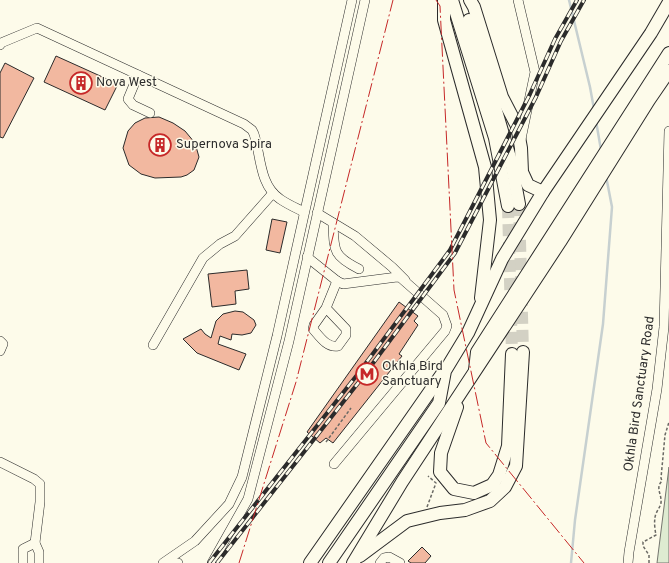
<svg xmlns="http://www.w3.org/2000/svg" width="669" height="563" font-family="Overpass,sans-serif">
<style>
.green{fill:#deebd1;stroke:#74746e}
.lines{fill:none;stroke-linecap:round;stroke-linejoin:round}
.stream{stroke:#c7d0d0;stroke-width:2.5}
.building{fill:#f2b8a0;stroke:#2b2b2b}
.major-tunnel{stroke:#d3d1c4;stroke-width:12;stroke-dasharray:12 6;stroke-linecap:butt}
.minor-casing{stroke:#2b2b2b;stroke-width:10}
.major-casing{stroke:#2b2b2b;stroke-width:14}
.path{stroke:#6a6964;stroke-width:1.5;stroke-dasharray:3 2;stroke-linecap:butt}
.minor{stroke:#fdfbea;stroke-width:9}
.major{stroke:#fdfbea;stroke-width:12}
.rail-casing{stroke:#2b2b2b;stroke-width:4}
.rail{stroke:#fdfbea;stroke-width:2.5;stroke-dasharray:8;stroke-linecap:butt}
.power{stroke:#c62828;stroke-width:1;stroke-dasharray:14 3 2 3;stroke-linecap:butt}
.labels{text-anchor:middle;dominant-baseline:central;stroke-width:3;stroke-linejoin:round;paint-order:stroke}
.poi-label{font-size:13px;fill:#2b2b2b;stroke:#fdfbea;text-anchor:start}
.street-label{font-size:13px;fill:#2b2b2b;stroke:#fdfbea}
</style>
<rect width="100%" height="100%" fill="#fdfbea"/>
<!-- green -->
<polygon class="green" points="669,467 669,563 657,563"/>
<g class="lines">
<!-- stream -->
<g class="stream">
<polyline points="569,0 590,87 594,109"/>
<polyline points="596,121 601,150"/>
<polyline points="571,563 575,520 603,324 612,207 606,176"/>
</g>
</g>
<!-- building -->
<g class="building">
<polygon points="56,56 118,84 105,110 44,82"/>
<polygon points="5,63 34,78 3,138 0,137 0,73"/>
<polygon points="159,117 173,123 185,131 195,143 199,157 194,170 187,175 181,177 155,178 141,174 129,165 123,148 128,131 135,123 145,118"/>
<polygon points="272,219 287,222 280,253 266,250"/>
<polygon points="247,270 249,289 235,291 236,304 212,307 208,274"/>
<polygon points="399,302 418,316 414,321 418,325 399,354 402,356 333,443 326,438 320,443 307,432"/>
<polygon points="235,311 243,312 254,320 256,325 251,333 242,335 232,334 231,340 220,336 218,344 246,354 239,370 197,353 183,339 201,329 205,334 211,338 216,321 223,314"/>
<polygon points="422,547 431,556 425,563 411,563 408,561"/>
</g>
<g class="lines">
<!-- major-tunnel -->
<g class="major-tunnel">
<polyline points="519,204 523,352"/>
<polyline points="508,206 512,354"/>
</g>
<!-- minor casing -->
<g class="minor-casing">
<g id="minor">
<polyline points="518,0 535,72 521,139"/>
<path d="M0,45l1,-2 36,-15 207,96 8,6 2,4c7,21 5,51 26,65 7,5 16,9 24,13"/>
<polyline points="138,75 128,99 133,105 150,113"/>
<polyline points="317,213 355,236 392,267 405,280"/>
<path d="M333,223c1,28 0,33 26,46"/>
<polyline points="307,257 337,281 343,284 397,277 401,278 443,315 447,326 445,331 334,464"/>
<path d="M326,308l-12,17 -1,4c7,8 14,19 25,17l8,-11v-6l-20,-21 11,-27"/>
<polyline points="0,341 3,344 0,351"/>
<polyline points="153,345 203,258 220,244 235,236 273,193"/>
<polyline points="0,462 34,479 40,484 40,502 35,543 39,552 39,563"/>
<polyline points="23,563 23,549 35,543"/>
<polyline points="163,563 195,541 229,504 242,477 277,336 352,0"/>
<polyline points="168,563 178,563"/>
<polyline points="212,563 248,499 289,341 365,0"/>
<polyline points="380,563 384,558 389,557 400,563"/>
<polyline points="628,563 629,552 657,389 664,327 669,131"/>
</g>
</g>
<!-- major casing -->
<g class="major-casing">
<g id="major">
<polyline points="444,0 444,20 485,167 490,220 481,298"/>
<polyline points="452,0 495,138 508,206"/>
<polyline points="470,0 474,7 502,97 517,126 521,148 522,172 528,185 543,192"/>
<polyline points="469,20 511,161 519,204"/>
<polyline points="475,370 477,352 669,53"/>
<polyline points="457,407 441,453 440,472 454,489 474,493 492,485 499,475 508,446 512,354"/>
<polyline points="360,556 407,521 440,513 465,510 490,501 505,487 516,466 523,352"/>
<polyline points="310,563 442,374"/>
<polyline points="329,563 439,403 445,371 468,333 502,259 543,192 651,33 669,2"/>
<polyline points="353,563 402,482 560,242 649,100 669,71"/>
</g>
</g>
<!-- path -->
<g class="path">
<polyline points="326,442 351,408"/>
<polyline points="427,507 436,483 428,476"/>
<path d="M649,563v-8l-6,-9v-4l13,-7c-1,-5 -2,-12 -1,-17 0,-5 5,-10 6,-15 1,-9 -6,-15 1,-22l-1,-3 4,-43 4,-13"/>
</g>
<!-- minor -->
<use href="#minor" class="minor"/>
<!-- major -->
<use href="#major" class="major"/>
<!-- rail casing -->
<g class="rail-casing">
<g id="rail">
<polyline points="209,563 357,375 450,250 530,94 555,39 577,0"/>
<polyline points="217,563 362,378 455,253 536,97 561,41 584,0"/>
</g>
</g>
<!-- rail -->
<use href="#rail" class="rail"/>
<!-- power -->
<g class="power">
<polyline points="436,0 440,6 454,290 486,443 584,563"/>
<polyline points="239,563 296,382 393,0"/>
</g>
</g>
<!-- icons -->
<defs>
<g id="building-ring" transform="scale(1.15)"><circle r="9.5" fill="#fdfbea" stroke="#c62828" stroke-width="1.5"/><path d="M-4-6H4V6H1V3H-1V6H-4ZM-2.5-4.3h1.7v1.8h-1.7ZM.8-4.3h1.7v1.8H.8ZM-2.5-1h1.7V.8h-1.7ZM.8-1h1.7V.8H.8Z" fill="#c62828"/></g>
<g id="metro-ring" transform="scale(1.15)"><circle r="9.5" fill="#fdfbea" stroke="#c62828" stroke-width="1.5"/><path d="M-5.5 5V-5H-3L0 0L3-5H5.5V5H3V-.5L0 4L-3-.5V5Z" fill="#c62828"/></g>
</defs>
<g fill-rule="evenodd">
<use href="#building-ring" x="81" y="83"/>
<use href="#building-ring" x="160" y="145"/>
<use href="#metro-ring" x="367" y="374"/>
</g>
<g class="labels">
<!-- poi labels -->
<g class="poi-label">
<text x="96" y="83">Nova West</text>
<text x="176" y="145">Supernova Spira</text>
<text x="382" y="367">Okhla Bird<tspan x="382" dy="15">Sanctuary</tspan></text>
</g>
<!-- street labels -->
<g class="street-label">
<text transform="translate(640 394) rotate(-82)">Okhla Bird Sanctuary Road</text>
</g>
</g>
</svg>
